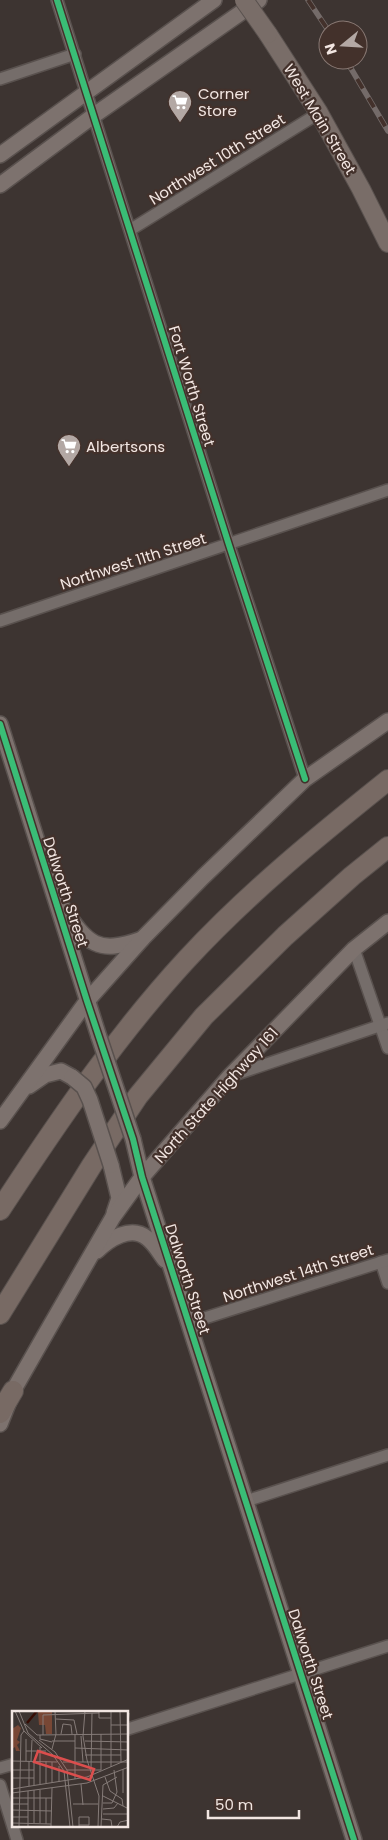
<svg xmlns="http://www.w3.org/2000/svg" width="388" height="1840" font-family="Poppins,sans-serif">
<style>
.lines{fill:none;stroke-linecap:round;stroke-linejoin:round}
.street-casing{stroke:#59514e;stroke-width:14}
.secondary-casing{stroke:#59514e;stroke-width:18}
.primary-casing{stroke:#59514e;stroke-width:20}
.highway-casing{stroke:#59514e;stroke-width:22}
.street{stroke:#756d6a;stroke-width:11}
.secondary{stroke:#7d726e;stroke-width:15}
.primary{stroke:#796d68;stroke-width:18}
.highway{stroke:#786a64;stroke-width:20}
.rail-casing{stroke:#746b69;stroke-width:5.5}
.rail{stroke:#43312b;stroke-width:4;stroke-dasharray:11;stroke-linecap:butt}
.secondary-bridge-casing{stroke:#59514e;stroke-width:18;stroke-linecap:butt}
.primary-bridge-casing{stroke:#59514e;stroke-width:20;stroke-linecap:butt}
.secondary-bridge{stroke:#7d726e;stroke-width:15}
.primary-bridge{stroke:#796d68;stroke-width:18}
.cycleway-casing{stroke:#43312b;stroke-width:9}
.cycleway{stroke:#3abd76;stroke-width:6}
.labels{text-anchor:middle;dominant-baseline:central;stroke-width:4.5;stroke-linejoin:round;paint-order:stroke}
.poi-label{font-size:15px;fill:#f2e6e2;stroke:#43312b;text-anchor:start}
.street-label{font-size:15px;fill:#f2e6e2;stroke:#43312b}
.inset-river{fill:none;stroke:#370c04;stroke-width:2.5}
.inset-road{fill:none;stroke:#857b78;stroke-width:1}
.view{fill:#dc4e4d;fill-opacity:0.15;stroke:#dc4e4d;stroke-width:2.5}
.inset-edge{fill:none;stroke:#f2e6e2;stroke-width:2.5}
</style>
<rect width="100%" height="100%" fill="#3d3431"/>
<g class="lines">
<!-- street casing -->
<g class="street-casing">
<g id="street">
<polyline points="57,0 229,545 305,779"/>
<polyline points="0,79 75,54"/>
<polyline points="130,230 319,113"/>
<polyline points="0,621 388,490"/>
<polyline points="354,949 388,1048"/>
<polyline points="231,1076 388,1023"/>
<polyline points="381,1262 388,1283"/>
<polyline points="189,1323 388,1260"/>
<polyline points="246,1501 388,1455"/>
<polyline points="128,1729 388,1646"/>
<polyline points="0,1768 14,1764"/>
<polyline points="0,1785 17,1840"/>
</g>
</g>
<!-- secondary casing -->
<g class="secondary-casing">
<g id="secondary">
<polyline points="0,155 214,0"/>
<polyline points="0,185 93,116 259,0"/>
<polyline points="0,724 99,1037"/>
<path d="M63,908c25,36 34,47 79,31"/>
<polyline points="29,1086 45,1075 61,1071 72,1077"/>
<polyline points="0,1121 87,1001 143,938 203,877 305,779 388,721"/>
<polyline points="133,1139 142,1177 354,1840"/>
<polyline points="111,1165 119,1198 114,1213"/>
<path d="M97,1251c12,-12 34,-26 50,-13 7,5 12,14 18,22"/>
<polyline points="0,1424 13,1391 41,1342 113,1217 142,1177 230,1076 354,949 388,922"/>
</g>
</g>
<!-- primary casing -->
<g class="primary-casing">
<polyline id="primary" points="268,34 319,113 361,189 388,243"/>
</g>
<!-- highway casing -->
<g class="highway-casing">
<g id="highway">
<path d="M0,1210c57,-87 116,-174 187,-251 61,-66 131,-123 201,-179"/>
<polyline points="0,1314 92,1165 138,1096 204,1016 285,936 352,876 388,847"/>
<polyline points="0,1413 13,1391"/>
</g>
</g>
<!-- street -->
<use href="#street" class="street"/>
<!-- secondary -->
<use href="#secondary" class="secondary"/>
<!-- primary -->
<use href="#primary" class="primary"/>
<!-- highway -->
<use href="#highway" class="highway"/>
<!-- rail casing -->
<g class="rail-casing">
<g id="rail">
<polyline points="308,0 328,30"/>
<polyline points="346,60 388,131"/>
</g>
</g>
<!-- rail -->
<use href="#rail" class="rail"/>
<!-- secondary-bridge casing -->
<g class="secondary-bridge-casing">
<g id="secondary-bridge">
<polyline points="99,1037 133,1139"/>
<polyline points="72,1077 84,1087 90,1100 111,1165"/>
</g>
</g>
<!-- primary-bridge casing -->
<g class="primary-bridge-casing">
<polyline id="primary-bridge" points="244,0 268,34"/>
</g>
<!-- secondary-bridge -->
<use href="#secondary-bridge" class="secondary-bridge"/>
<!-- primary-bridge -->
<use href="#primary-bridge" class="primary-bridge"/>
<!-- cycleway casing -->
<g class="cycleway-casing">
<g id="cycleway">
<polyline points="57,0 229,545 305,779"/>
<polyline points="0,724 87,1001 133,1139 142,1177 354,1840"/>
</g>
</g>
<!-- cycleway -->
<use href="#cycleway" class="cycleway"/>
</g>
<!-- icons -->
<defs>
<g id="supermarket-pin" transform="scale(1.25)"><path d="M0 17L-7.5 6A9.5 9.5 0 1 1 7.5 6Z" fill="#b3a8a4" stroke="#43312b"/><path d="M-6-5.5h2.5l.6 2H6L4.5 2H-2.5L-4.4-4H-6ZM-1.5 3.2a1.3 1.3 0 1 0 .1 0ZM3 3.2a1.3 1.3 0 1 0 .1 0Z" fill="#fff"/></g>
</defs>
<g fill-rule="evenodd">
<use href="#supermarket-pin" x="180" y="102"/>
<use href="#supermarket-pin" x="69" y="446"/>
</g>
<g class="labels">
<!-- poi labels -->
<g class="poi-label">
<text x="198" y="93">Corner<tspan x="198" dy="17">Store</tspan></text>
<text x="86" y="446">Albertsons</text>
</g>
<!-- street labels -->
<g class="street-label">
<text transform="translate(320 119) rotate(59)">West Main Street</text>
<text transform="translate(217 159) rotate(-32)">Northwest 10th Street</text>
<text transform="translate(192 386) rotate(73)">Fort Worth Street</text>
<text transform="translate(133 561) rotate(-18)">Northwest 11th Street</text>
<text transform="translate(66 892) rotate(72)">Dalworth Street</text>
<text transform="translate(216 1095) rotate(-48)">North State Highway 161</text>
<text transform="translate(298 1273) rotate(-18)">Northwest 14th Street</text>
<text transform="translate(188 1279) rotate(72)">Dalworth Street</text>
<text transform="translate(311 1664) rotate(72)">Dalworth Street</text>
</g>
</g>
<!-- overview -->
<g transform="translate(12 1711)">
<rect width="116" height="116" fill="#3d3431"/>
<path d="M26,1h14v22h-6l-1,-9h-6zM6,14l3,3 -4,12 3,2 -3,3 3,6h-4l-1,-4 -3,2v-20z" fill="#784735"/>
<path class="inset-river" d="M15,12l10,-12"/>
<path class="inset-road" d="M3,0l9,20 18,17M7,0l9,22 25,22 11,16 6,56M73,0l-2,25 4,24 12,36 -1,31M87,0v7h12M108,0l1,51M44,8l18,1 3,14M13,13l12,11 92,-1M99,14h17l1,-12M49,23l2,-10 8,1 1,9M63,23v45M28,24v4l12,3M31,24v-20l56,-2M69,25l2,26M27,29l16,12 12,18 6,57M40,30h23M73,30l44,1M63,37l54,2M40,38l4,-15 -1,-23M14,40h20M73,44h36M0,50l45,1M14,50v-22M19,50l1,-21M51,51h66M99,56v-56M79,58l1,-56M0,59h22M55,59h34M89,59v-36M93,66l5,14 12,8 1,7M0,67h22M47,71v-16M34,72v-22M40,72v-21M28,73v-37M69,73l2,21M22,74v-23M17,75v-25M0,78l75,-12 42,-18M28,79v33M0,82l75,-10 42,-16M111,82v-24M91,85l26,13M0,87h40M91,92h9l5,-11 -3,-22M0,93h16M61,93h25M91,98l11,-1 4,-5M0,99l40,1M91,103h25M0,106h16M90,108l9,1 1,7M0,112l39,1M22,112v-33M34,113v-26M7,116l2,-92 3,-4M16,116v-36M39,116l1,-39M67,116v-10h10v8h-10M89,116l2,-42 14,-8M105,116l3,-5 9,-2"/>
<path class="view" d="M26,40l56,18 -4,11 -56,-18z"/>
<rect width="116" height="116" class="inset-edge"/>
</g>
<!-- north arrow -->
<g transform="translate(343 45) rotate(252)"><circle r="24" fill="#43312b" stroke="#897974"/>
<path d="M0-4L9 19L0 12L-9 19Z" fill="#b3a8a4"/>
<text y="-8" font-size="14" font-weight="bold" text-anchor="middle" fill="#f2e6e2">N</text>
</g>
<!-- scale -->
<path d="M208 1810v8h91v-8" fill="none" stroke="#f2e6e2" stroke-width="2.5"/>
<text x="215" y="1810" font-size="15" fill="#f2e6e2" stroke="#43312b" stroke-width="4" paint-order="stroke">50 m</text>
</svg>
